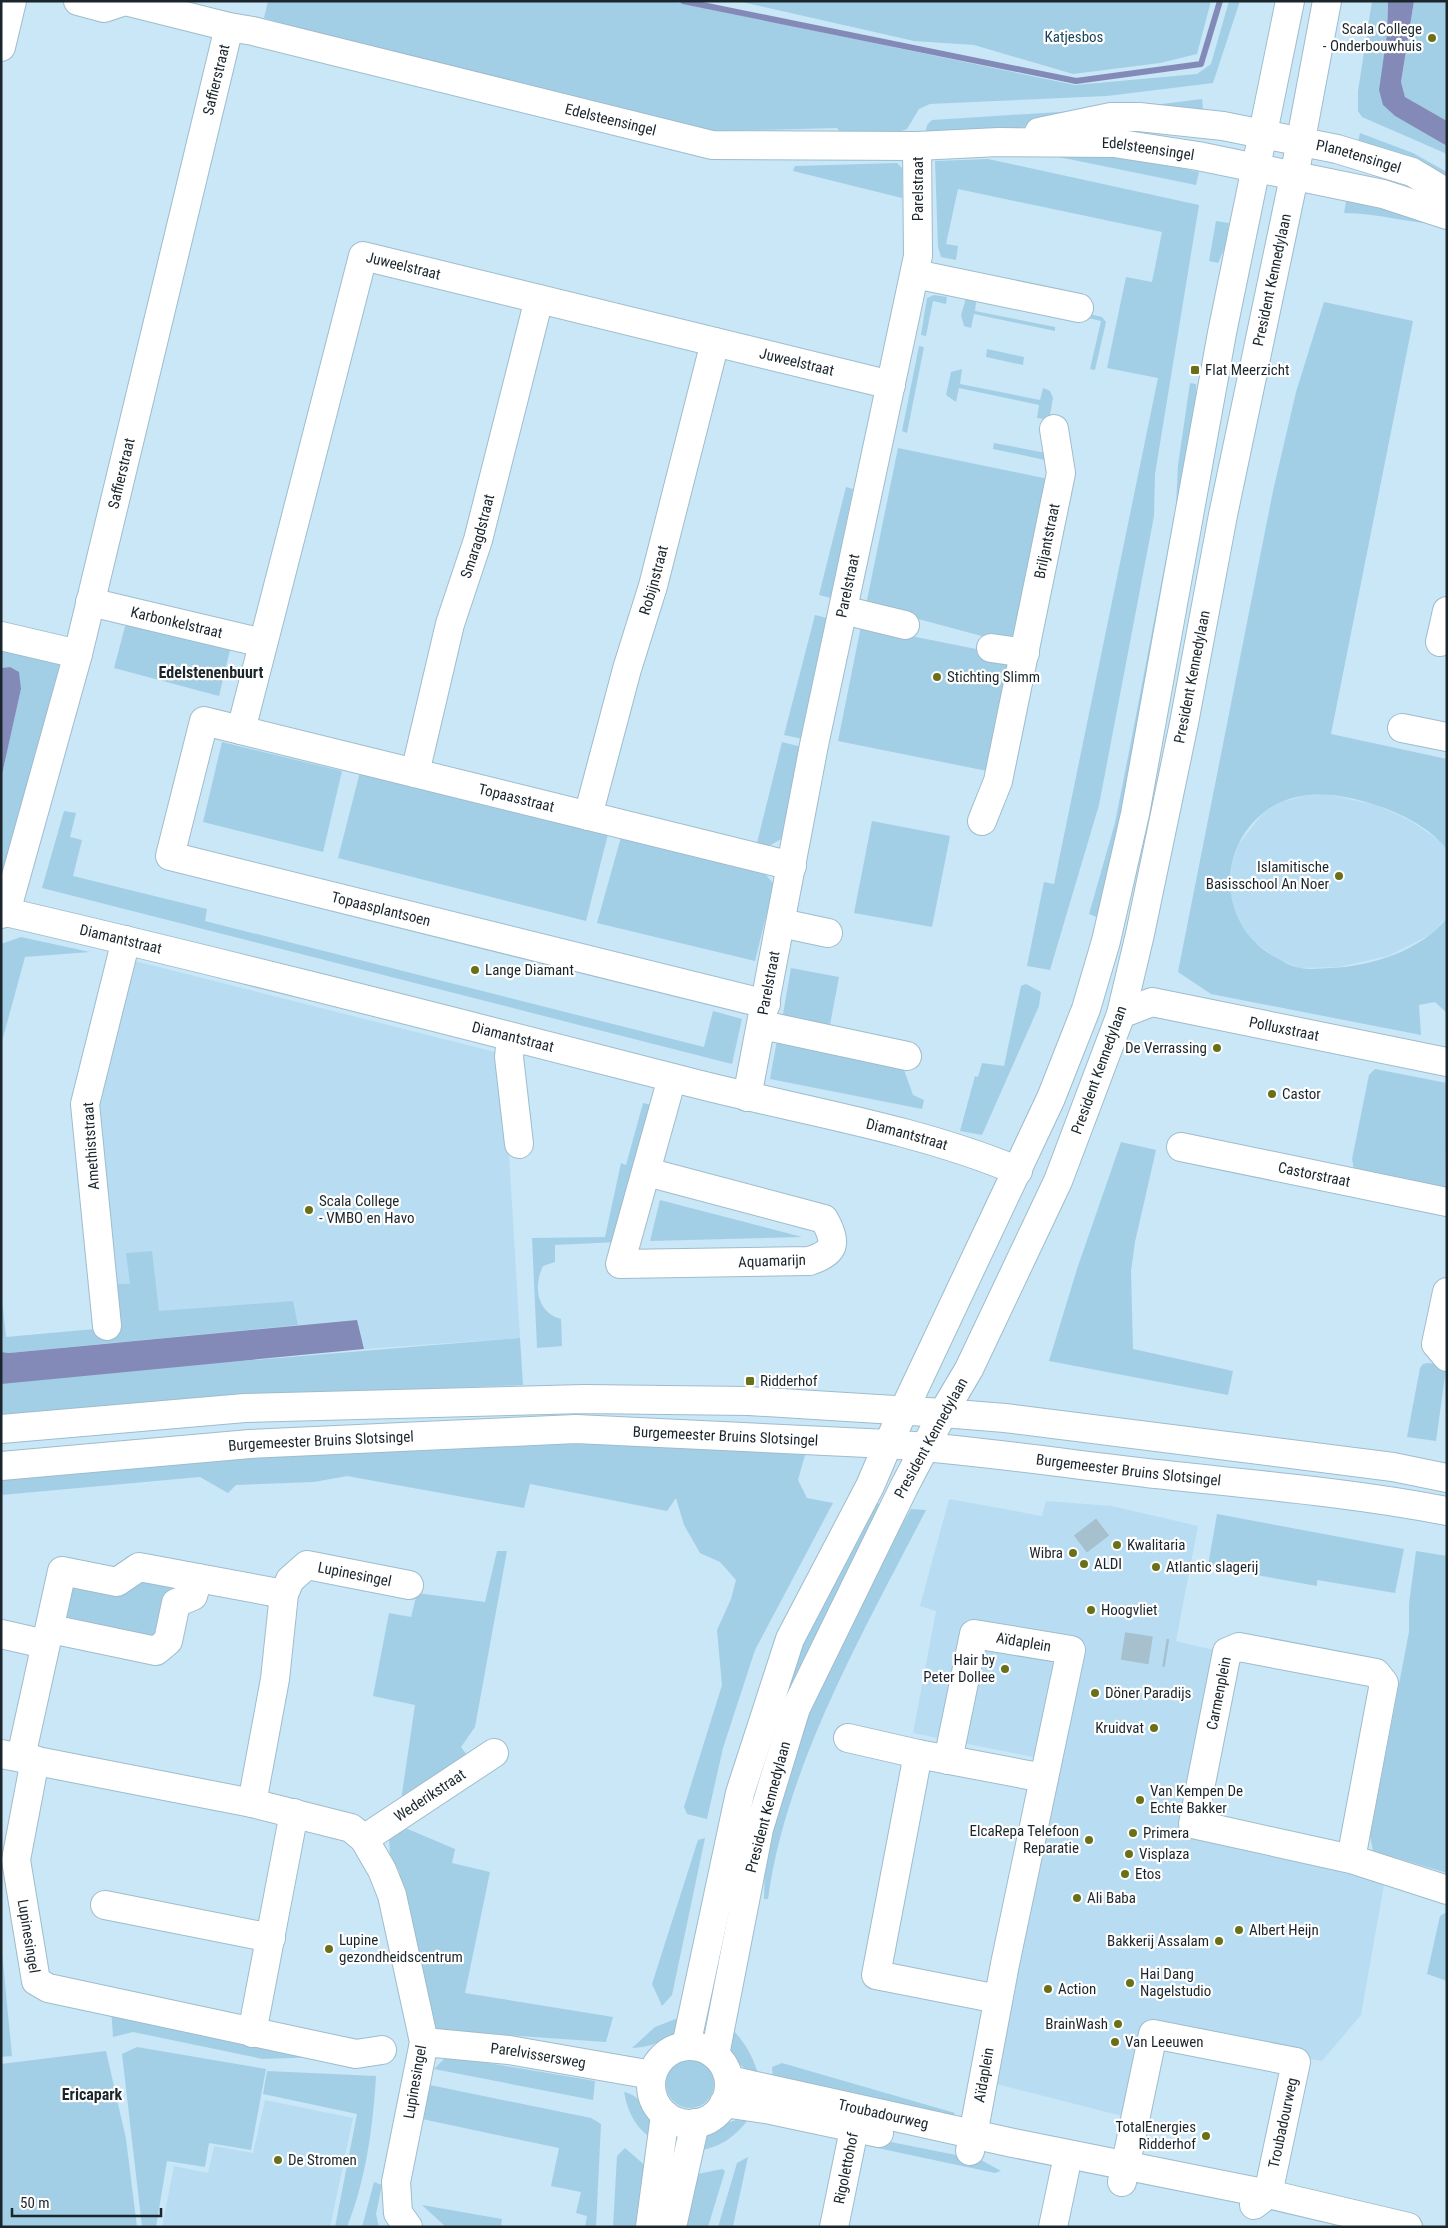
<svg xmlns="http://www.w3.org/2000/svg" width="1448" height="2228" font-family="'Roboto Condensed',sans-serif">
<style>
.built{fill:#b8ddf2}
.green{fill:#a3cfe6}
.water{fill:#848ab8}
.lines{fill:none;stroke-linecap:round;stroke-linejoin:round}
.stream{stroke:#848ab8;stroke-width:6}
.minor-tunnel{stroke:#a6c0ce;stroke-width:28;stroke-dasharray:28 14;stroke-linecap:butt}
.minor-casing{stroke:#9fbccc;stroke-width:30}
.major-casing{stroke:#9fbccc;stroke-width:30}
.minor{stroke:#fff;stroke-width:28}
.major{stroke:#fff;stroke-width:28}
.poi-dot{fill:#697017;stroke:#fff;stroke-width:2}
.labels{text-anchor:middle;dominant-baseline:central;stroke-width:4.5;stroke-linejoin:round;paint-order:stroke}
.poi-label{font-size:15px;fill:#1b262c;stroke:#fff;text-anchor:start}
.park-label{font-size:15px;fill:#1a465b;stroke:#fff}
.street-label{font-size:15px;fill:#1b262c;stroke:#fff}
.neighbourhood-label{font-size:16px;font-weight:bold;fill:#1b262c;stroke:#fff}
</style>
<rect width="100%" height="100%" fill="#c9e7f7"/>
<!-- built -->
<g class="built">
<polygon points="1325,794 1377,805 1411,821 1440,841 1447,850 1447,918 1430,935 1388,956 1339,967 1300,968 1279,960 1253,941 1235,916 1230,888 1232,864 1238,845 1263,813 1281,802 1304,796"/>
<polygon points="127,959 503,1054 520,1338 364,1349 363,1342 120,1343 94,1100"/>
<polygon points="949,1499 1042,1516 1046,1501 1112,1506 1198,1526 1176,1641 1222,1652 1187,1832 1385,1879 1361,2015 1322,2061 1147,2029 1126,2117 989,2082 1053,1761 913,1733 936,1611 920,1606"/>
<polygon points="265,2100 353,2118 330,2227 162,2227 174,2166 208,2173 214,2146 253,2153"/>
</g>
<!-- green -->
<g class="green">
<polygon points="268,1 672,1 1075,85 1197,74 1211,64 1229,1 1240,1 1213,83 1107,96 930,104 919,109 907,129 888,136 844,137 837,128 718,131 711,138 405,59 264,18"/>
<polygon points="738,1 1211,1 1197,54 1160,63 1073,74 974,45 914,41"/>
<polygon points="1372,1 1388,1 1383,105 1395,116 1447,146 1447,154 1362,117 1358,111 1358,91"/>
<polygon points="1414,1 1447,1 1447,121 1405,97 1401,82"/>
<polygon points="1202,99 1204,119 1057,120 992,134 925,135 927,125 932,120 1138,107"/>
<polygon points="1360,133 1413,153 1447,172 1447,176 1406,157 1358,142"/>
<polygon points="1092,150 1199,172 1196,185 1044,154"/>
<polygon points="988,159 1199,205 1155,474 1154,516 1099,805 1050,970 1027,966 1044,882 1054,884 1158,378 1107,368 1126,277 1152,282 1162,232 958,189 946,244 958,246 956,260 941,257 938,247 935,161"/>
<polygon points="897,163 902,168 902,198 793,171 795,166"/>
<path d="M1347,196l100,29c-35,-1 -68,-12 -103,-12z"/>
<polygon points="1216,221 1229,223 1225,247 1218,263 1209,261"/>
<polygon points="934,295 947,297 946,304 933,301 926,336 921,335 927,298"/>
<polygon points="977,295 975,311 1055,327 1055,331 974,314 971,328 964,326 961,315 966,298"/>
<path d="M1324,302l89,19 -82,413 116,25v91c-17,-24 -53,-40 -81,-48 -27,-8 -57,-12 -85,0 -62,29 -69,115 -11,152 9,5 20,13 31,14 10,2 20,0 30,0 40,-2 90,-17 116,-50v95l-12,-11 -16,3 2,30 -210,-41 -33,-22 95,-481 23,-99z"/>
<polygon points="1089,314 1102,317 1106,322 1095,370 1090,369 1101,321 1088,318"/>
<polygon points="919,346 924,347 907,433 902,431"/>
<polygon points="987,349 1024,357 1023,365 986,357"/>
<polygon points="962,369 960,384 1040,400 1043,388 1050,391 1053,398 1050,415 1043,419 1037,418 1039,405 959,388 956,402 946,395 951,372"/>
<polygon points="1190,383 1196,384 1197,432 1101,919 1089,914 1115,823 1134,726 1176,506 1178,465"/>
<polygon points="994,443 1046,453 1045,460 993,449"/>
<polygon points="898,448 1053,480 1019,646 866,605"/>
<polygon points="846,487 853,489 831,598 819,595"/>
<polygon points="815,615 827,618 803,739 784,735"/>
<polygon points="126,623 230,650 219,696 114,668"/>
<polygon points="861,626 1016,657 992,772 838,741"/>
<polygon points="1,648 55,660 61,667 1,902 1,779 21,689 10,667 1,668"/>
<polygon points="222,742 342,771 323,852 203,822"/>
<polygon points="782,742 802,747 783,838 769,846 757,843"/>
<polygon points="360,772 608,834 586,921 338,858"/>
<polygon points="64,811 76,813 70,837 82,840 73,876 207,909 205,921 704,1047 713,1011 742,1019 732,1064 42,888"/>
<polygon points="872,821 950,836 932,927 854,913"/>
<polygon points="621,837 765,874 774,884 755,961 597,923"/>
<polygon points="21,937 90,952 25,957 1,1045 1,944"/>
<polygon points="791,968 839,977 829,1030 782,1020"/>
<polygon points="1026,984 1041,992 1039,1006 982,1135 960,1131 975,1076 978,1077 982,1063 1004,1066 1021,986"/>
<polygon points="777,1040 903,1067 913,1095 924,1100 922,1109 770,1079"/>
<polygon points="1375,1069 1447,1083 1445,1188 1354,1170 1352,1159 1369,1075"/>
<path d="M643,1103l14,3 -39,136 -63,3v17l-12,4c-10,20 -6,47 18,53l1,27 -25,2 -5,-110 73,-1 16,-74 5,2z"/>
<polygon points="1121,1142 1156,1150 1135,1242 1131,1271 1133,1349 1233,1371 1228,1395 1049,1361 1077,1269"/>
<polygon points="660,1200 802,1237 650,1241"/>
<polygon points="152,1251 159,1311 293,1301 298,1325 9,1353 1,1352 1,1290 6,1337 117,1327 113,1284 130,1284 126,1253"/>
<polygon points="520,1338 523,1385 309,1394 1,1423 1,1381"/>
<polygon points="1428,1363 1445,1365 1446,1369 1436,1441 1407,1437 1420,1368 1423,1364"/>
<polygon points="555,1441 784,1449 805,1455 798,1480 807,1498 833,1503 755,1650 723,1748 707,1819 687,1814 684,1807 722,1685 717,1630 731,1599 736,1580 720,1562 700,1553 684,1525 676,1498 667,1511 530,1484 524,1508 347,1476 314,1482 236,1485 228,1493 200,1477 1,1495 1,1477 236,1455"/>
<polygon points="870,1503 881,1504 839,1588 719,1998 705,1995 735,1846 801,1643"/>
<path d="M911,1509l15,1c-61,119 -140,255 -158,389h-4l1,-39 6,-49 33,-91 47,-106z"/>
<polygon points="1217,1514 1404,1549 1395,1593 1317,1580 1317,1586 1208,1566"/>
<polygon points="497,1551 507,1551 475,1727 461,1747 469,1758 400,1807 415,1705 373,1696 389,1613 411,1617 417,1593 485,1602"/>
<polygon points="1416,1551 1447,1556 1447,1873 1373,1851 1370,1836 1409,1632 1409,1604"/>
<polygon points="136,1579 172,1587 161,1640 64,1620 71,1580"/>
<polygon points="403,1827 455,1849 452,1863 490,1872 465,1993 613,2017 606,2042 433,2030 426,2018 399,1871 390,1854 389,1839"/>
<polygon points="705,1838 672,1995 662,2006 652,1984 698,1840"/>
<polygon points="1447,1912 1447,1981 1427,1974 1440,1916"/>
<polygon points="1,1942 12,2056 1,2057"/>
<polygon points="111,2007 353,2056 263,2059 133,2032 113,2037"/>
<path d="M678,2018v13c-15,11 -27,16 -46,17l23,-21z"/>
<path d="M729,2026c16,16 24,30 30,51 -27,-15 -29,-20 -30,-51z"/>
<polygon points="137,2047 266,2069 251,2150 209,2143 205,2167 167,2161 156,2227 142,2227 122,2054"/>
<polygon points="106,2051 126,2139 137,2227 1,2227 1,2064"/>
<polygon points="447,2056 595,2081 593,2100 434,2069"/>
<circle cx="690" cy="2084" r="24"/>
<polygon points="782,2063 955,2113 947,2122 773,2083 772,2067"/>
<path d="M267,2071l109,5c-3,50 -10,104 -29,151h-12l22,-113 -94,-20z"/>
<polygon points="430,2085 591,2118 601,2124 596,2227 585,2227 587,2216 576,2213 581,2192 551,2186 559,2148 422,2119"/>
<path d="M624,2092c21,4 27,29 30,48 -18,-11 -26,-27 -30,-48z"/>
<path d="M736,2120l11,1c-14,18 -29,27 -51,30 6,-19 22,-25 40,-31z"/>
<polygon points="866,2137 981,2160 1001,2171 995,2173 868,2146 861,2143"/>
<polygon points="625,2148 648,2168 636,2227 613,2227 617,2156"/>
<polygon points="748,2157 733,2226 718,2227 737,2163"/>
<polygon points="722,2169 725,2171 708,2227 678,2227 688,2176"/>
<polygon points="374,2182 382,2185 376,2214 379,2227 362,2227"/>
<polygon points="422,2205 502,2219 501,2227 446,2227"/>
</g>
<!-- water -->
<g class="water">
<polygon points="1388,1 1414,1 1401,82 1405,97 1447,121 1447,146 1395,116 1383,105 1379,90 1387,34"/>
<polygon points="10,667 19,672 21,689 1,779 1,668"/>
<polygon points="357,1320 364,1349 1,1384 1,1352 9,1353"/>
</g>
<g class="lines">
<!-- stream -->
<polyline class="stream" points="683,1 1076,81 1201,64 1220,1"/>
<!-- minor-tunnel -->
<g class="minor-tunnel">
<polyline points="1085,1527 1098,1544"/>
<polyline points="1123,1646 1167,1653"/>
</g>
<!-- minor casing -->
<g class="minor-casing">
<g id="minor">
<path id="s1" d="M78,1l26,7 21,-7 104,26 24,4 459,114 205,1 82,-4 115,1 84,13 185,38 64,21"/>
<polyline points="1,47 12,1"/>
<path id="s2" d="M1039,132l72,-15h28l84,9 114,23 75,23 35,21"/>
<polyline points="915,274 1079,308"/>
<path id="s3" d="M90,602l173,41"/>
<polyline points="843,610 905,625"/>
<polyline points="1,636 78,654"/>
<polyline points="1440,642 1447,611"/>
<polyline points="991,648 1025,653"/>
<polyline points="1402,728 1447,737"/>
<path id="s4" d="M241,730l122,-474 528,129"/>
<path id="s5" d="M415,773l35,-149 28,-84 61,-241"/>
<path id="s6" d="M588,816l39,-147 26,-83 62,-244"/>
<path id="s7" d="M982,821l16,-40 63,-308 -7,-44"/>
<path id="s8" d="M6,912c228,53 456,112 683,170 108,28 227,46 329,89"/>
<path id="s9" d="M1,914l5,-2 72,-258 151,-627"/>
<polyline points="781,923 828,933"/>
<path id="s10" d="M766,1004l-596,-148 34,-135 588,145"/>
<path id="s11" d="M1121,1014l31,-12 295,60"/>
<polyline points="762,1025 907,1056"/>
<polyline points="511,1037 509,1057 519,1144"/>
<path id="s12" d="M747,1097l67,-352 104,-489 -1,-110"/>
<path id="s13" d="M1181,1147l266,55"/>
<path d="M647,1172l177,47c14,24 11,34 -15,42l-189,3 52,-186"/>
<polyline points="1447,1292 1436,1344 1447,1357"/>
<polyline points="107,1326 85,1104 126,940"/>
<polyline points="1,1429 245,1408 584,1399 749,1401 943,1413 904,1487 796,1708 759,1829 715,2055"/>
<path id="s14" d="M1,1466l249,-22 326,-15 312,15 -18,42 -80,153 -50,154 -54,253"/>
<polyline points="198,1578 284,1594"/>
<polyline points="1,1634 45,1644"/>
<polyline points="848,1738 918,1754 1044,1778"/>
<polyline points="1,1754 252,1803 351,1828 364,1839 382,1870 392,1895 424,2042 396,2182 398,2213 408,2227"/>
<polyline points="918,1754 876,1975 998,1999"/>
<polyline points="21,1757 62,1571 117,1582 139,1567 198,1578 193,1596 176,1603 168,1641 156,1651 51,1629"/>
<path id="s15" d="M35,1760l-19,100 20,121 12,7 308,66 26,-4"/>
<path id="s16" d="M948,1760l26,-126 97,16 -66,314 -35,187"/>
<path id="s17" d="M252,1803l23,-124 9,-85 6,-14 17,-15 102,20"/>
<path id="s18" d="M364,1839l130,-86"/>
<path id="s19" d="M1351,1859l-158,-35 34,-172 12,-5 137,26 8,10 -33,176 96,31"/>
<polyline points="105,1905 271,1938"/>
<polyline points="252,2033 294,1813"/>
<path id="s20" d="M424,2042l85,8 143,25"/>
<circle cx="690" cy="2085" r="39"/>
<path id="s21" d="M729,2080l284,63 255,51 140,33"/>
<polyline points="724,2103 771,2110 879,2133"/>
<polyline points="1122,2182 1153,2034 1296,2062 1268,2194 1254,2205"/>
<polyline points="650,2227 665,2115"/>
<polyline points="672,2227 695,2123"/>
<path id="s22" d="M834,2227l24,-117"/>
<polyline points="1053,2227 1065,2170"/>
</g>
</g>
<!-- major casing -->
<g class="major-casing">
<g id="major">
<path id="s23" d="M1290,1l-68,332 -87,481 -29,127 -20,68 -35,89 -163,346c87,6 172,19 259,29 100,11 201,19 300,38"/>
<polyline points="1327,1 1294,177 1223,515 1184,723 1140,934 1121,1014 1058,1181 969,1369 943,1413 1005,1418 1393,1467 1447,1478"/>
</g>
</g>
<!-- minor -->
<use href="#minor" class="minor"/>
<!-- major -->
<use href="#major" class="major"/>
</g>
<!-- markers -->
<g class="poi-dot">
<circle cx="1432" cy="38" r="5"/>
<rect x="1190" y="365" width="10" height="10" rx="2.5"/>
<circle cx="937" cy="677" r="5"/>
<circle cx="1339" cy="876" r="5"/>
<circle cx="475" cy="970" r="5"/>
<circle cx="1217" cy="1048" r="5"/>
<circle cx="1272" cy="1094" r="5"/>
<circle cx="309" cy="1210" r="5"/>
<rect x="745" y="1376" width="10" height="10" rx="2.5"/>
<circle cx="1117" cy="1545" r="5"/>
<circle cx="1073" cy="1553" r="5"/>
<circle cx="1084" cy="1564" r="5"/>
<circle cx="1156" cy="1567" r="5"/>
<circle cx="1091" cy="1610" r="5"/>
<circle cx="1005" cy="1669" r="5"/>
<circle cx="1095" cy="1693" r="5"/>
<circle cx="1154" cy="1728" r="5"/>
<circle cx="1140" cy="1800" r="5"/>
<circle cx="1133" cy="1833" r="5"/>
<circle cx="1089" cy="1840" r="5"/>
<circle cx="1129" cy="1854" r="5"/>
<circle cx="1125" cy="1874" r="5"/>
<circle cx="1077" cy="1898" r="5"/>
<circle cx="1239" cy="1930" r="5"/>
<circle cx="1219" cy="1941" r="5"/>
<circle cx="329" cy="1949" r="5"/>
<circle cx="1130" cy="1983" r="5"/>
<circle cx="1048" cy="1989" r="5"/>
<circle cx="1118" cy="2024" r="5"/>
<circle cx="1115" cy="2042" r="5"/>
<circle cx="1206" cy="2136" r="5"/>
<circle cx="278" cy="2160" r="5"/>
</g>
<g class="labels">
<!-- poi labels -->
<g class="poi-label">
<text x="1422" y="29" text-anchor="end">Scala College<tspan x="1422" dy="17">- Onderbouwhuis</tspan></text>
<text x="1205" y="370">Flat Meerzicht</text>
<text x="947" y="677">Stichting Slimm</text>
<text x="1329" y="867" text-anchor="end">Islamitische<tspan x="1329" dy="17">Basisschool An Noer</tspan></text>
<text x="485" y="970">Lange Diamant</text>
<text x="1207" y="1048" text-anchor="end">De Verrassing</text>
<text x="1282" y="1094">Castor</text>
<text x="319" y="1201">Scala College<tspan x="319" dy="17">- VMBO en Havo</tspan></text>
<text x="760" y="1381">Ridderhof</text>
<text x="1127" y="1545">Kwalitaria</text>
<text x="1063" y="1553" text-anchor="end">Wibra</text>
<text x="1094" y="1564">ALDI</text>
<text x="1166" y="1567">Atlantic slagerij</text>
<text x="1101" y="1610">Hoogvliet</text>
<text x="995" y="1660" text-anchor="end">Hair by<tspan x="995" dy="17">Peter Dollee</tspan></text>
<text x="1105" y="1693">Döner Paradijs</text>
<text x="1144" y="1728" text-anchor="end">Kruidvat</text>
<text x="1150" y="1791">Van Kempen De<tspan x="1150" dy="17">Echte Bakker</tspan></text>
<text x="1079" y="1831" text-anchor="end">ElcaRepa Telefoon<tspan x="1079" dy="17">Reparatie</tspan></text>
<text x="1143" y="1833">Primera</text>
<text x="1139" y="1854">Visplaza</text>
<text x="1135" y="1874">Etos</text>
<text x="1087" y="1898">Ali Baba</text>
<text x="1249" y="1930">Albert Heijn</text>
<text x="339" y="1940">Lupine<tspan x="339" dy="17">gezondheidscentrum</tspan></text>
<text x="1209" y="1941" text-anchor="end">Bakkerij Assalam</text>
<text x="1140" y="1974">Hai Dang<tspan x="1140" dy="17">Nagelstudio</tspan></text>
<text x="1058" y="1989">Action</text>
<text x="1108" y="2024" text-anchor="end">BrainWash</text>
<text x="1125" y="2042">Van Leeuwen</text>
<text x="1196" y="2127" text-anchor="end">TotalEnergies<tspan x="1196" dy="17">Ridderhof</tspan></text>
<text x="288" y="2160">De Stromen</text>
</g>
<!-- park labels -->
<g class="park-label">
<text x="1074" y="37">Katjesbos</text>
</g>
<!-- street labels -->
<g class="street-label">
<text stroke="none"><textPath href="#s9" startOffset="864">Saffierstraat</textPath></text>
<text stroke="none"><textPath href="#s1" startOffset="549">Edelsteensingel</textPath></text>
<text stroke="none"><textPath href="#s1" startOffset="1090">Edelsteensingel</textPath></text>
<text stroke="none"><textPath href="#s2" startOffset="325">Planetensingel</textPath></text>
<text transform="translate(918 189) rotate(-90)">Parelstraat</text>
<text stroke="none"><textPath href="#s4" startOffset="531">Juweelstraat</textPath></text>
<text transform="translate(1272 280) rotate(-78)">President Kennedylaan</text>
<text stroke="none"><textPath href="#s4" startOffset="936">Juweelstraat</textPath></text>
<text stroke="none"><textPath href="#s9" startOffset="459">Saffierstraat</textPath></text>
<text stroke="none"><textPath href="#s5" startOffset="245">Smaragdstraat</textPath></text>
<text stroke="none"><textPath href="#s7" startOffset="288">Briljantstraat</textPath></text>
<text stroke="none"><textPath href="#s6" startOffset="245">Robijnstraat</textPath></text>
<text stroke="none"><textPath href="#s12" startOffset="521">Parelstraat</textPath></text>
<text stroke="none"><textPath href="#s3" startOffset="89">Karbonkelstraat</textPath></text>
<text transform="translate(1192 677) rotate(-79)">President Kennedylaan</text>
<text stroke="none"><textPath href="#s10" startOffset="1075">Topaasstraat</textPath></text>
<text transform="translate(381 909) rotate(14)">Topaasplantsoen</text>
<text stroke="none"><textPath href="#s8" startOffset="118">Diamantstraat</textPath></text>
<text stroke="none"><textPath href="#s12" startOffset="116">Parelstraat</textPath></text>
<text stroke="none"><textPath href="#s11" startOffset="168">Polluxstraat</textPath></text>
<text stroke="none"><textPath href="#s8" startOffset="522">Diamantstraat</textPath></text>
<text transform="translate(1099 1070) rotate(-70)">President Kennedylaan</text>
<text stroke="none"><textPath href="#s8" startOffset="928">Diamantstraat</textPath></text>
<text transform="translate(91 1146) rotate(-94)">Amethiststraat</text>
<text stroke="none"><textPath href="#s13" startOffset="136">Castorstraat</textPath></text>
<text transform="translate(772 1261) rotate(-2)">Aquamarijn</text>
<text stroke="none"><textPath href="#s14" startOffset="726">Burgemeester Bruins Slotsingel</textPath></text>
<text transform="translate(931 1438) rotate(-61)">President Kennedylaan</text>
<text stroke="none"><textPath href="#s14" startOffset="321">Burgemeester Bruins Slotsingel</textPath></text>
<text stroke="none"><textPath href="#s23" startOffset="1749">Burgemeester Bruins Slotsingel</textPath></text>
<text stroke="none"><textPath href="#s17" startOffset="298">Lupinesingel</textPath></text>
<text stroke="none"><textPath href="#s16" startOffset="179">Aïdaplein</textPath></text>
<text stroke="none"><textPath href="#s19" startOffset="295">Carmenplein</textPath></text>
<text stroke="none"><textPath href="#s18" startOffset="79">Wederikstraat</textPath></text>
<text transform="translate(768 1807) rotate(-75)">President Kennedylaan</text>
<text stroke="none"><textPath href="#s15" startOffset="179">Lupinesingel</textPath></text>
<text stroke="none"><textPath href="#s20" startOffset="115">Parelvissersweg</textPath></text>
<text transform="translate(984 2075) rotate(-80)">Aïdaplein</text>
<text transform="translate(415 2082) rotate(-80)">Lupinesingel</text>
<text stroke="none"><textPath href="#s21" startOffset="158">Troubadourweg</textPath></text>
<text transform="translate(1283 2123) rotate(-78)">Troubadourweg</text>
<text stroke="none"><textPath href="#s22" startOffset="60">Rigolettohof</textPath></text>
</g>
<!-- neighbourhood labels -->
<g class="neighbourhood-label">
<text x="211" y="672">Edelstenenbuurt</text>
<text x="92" y="2094">Ericapark</text>
</g>
</g>
<!-- border -->
<rect width="1448" height="2228" fill="none" stroke="#1b262c" stroke-width="5"/>
<!-- scale -->
<path d="M12 2208v8h149v-8" fill="none" stroke="#1b262c" stroke-width="2.5"/>
<text x="20" y="2208" font-size="15" fill="#1b262c" stroke="#ffffff" stroke-width="4" paint-order="stroke">50 m</text>
</svg>
